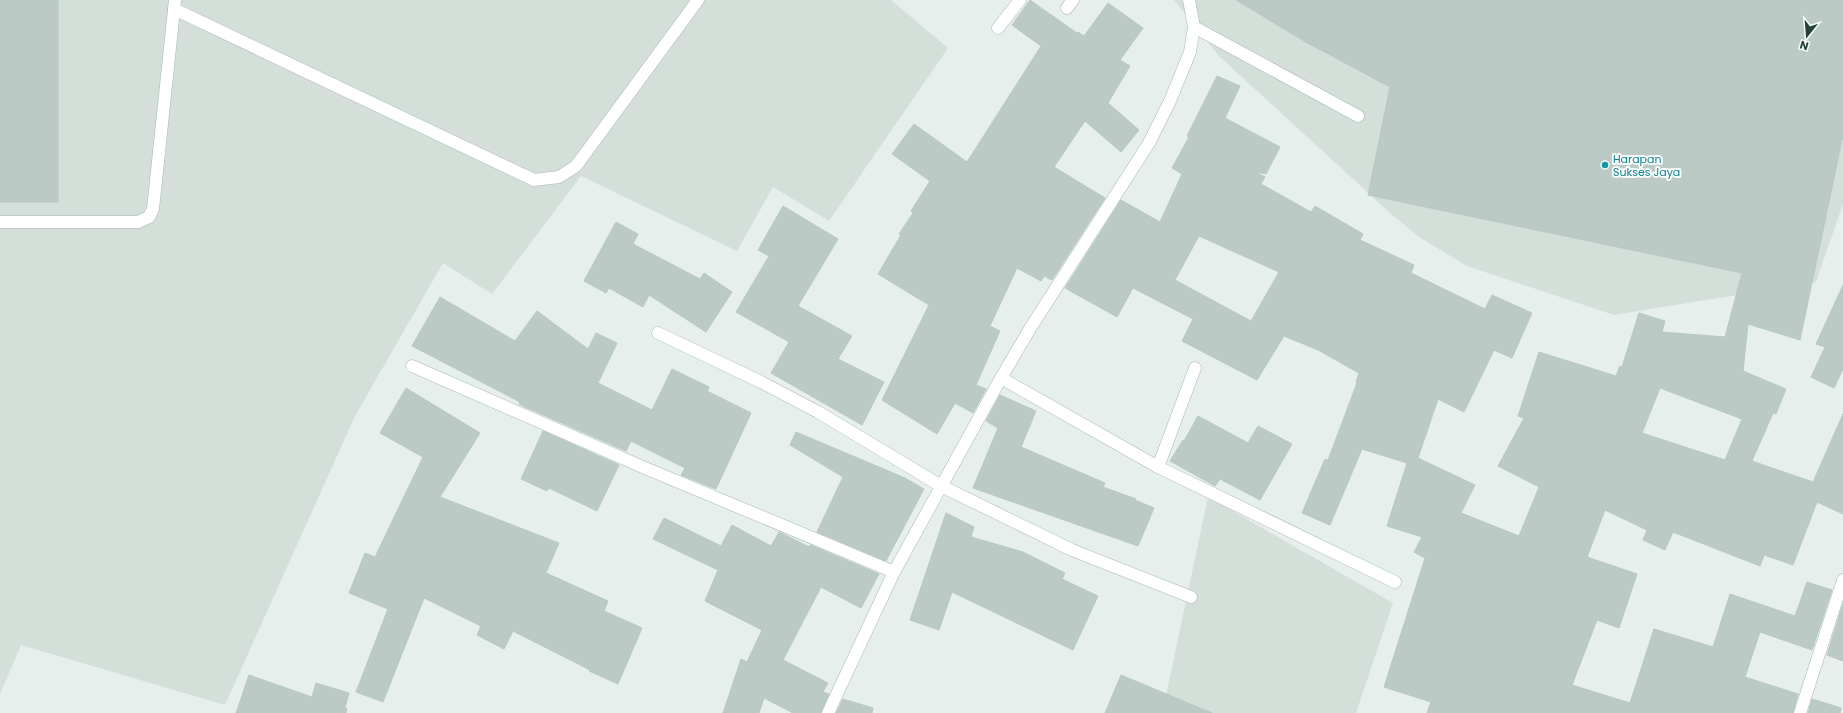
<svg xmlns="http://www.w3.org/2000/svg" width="1843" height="713" font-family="Poppins,sans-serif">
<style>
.built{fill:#d4dfda}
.building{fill:#bbcac4;stroke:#b8c9c2;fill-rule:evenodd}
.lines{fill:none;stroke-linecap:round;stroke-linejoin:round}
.minor-casing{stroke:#a8b8b2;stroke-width:13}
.minor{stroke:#fff;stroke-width:12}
.culture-dot{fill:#0f9aa8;stroke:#f7fbf9;stroke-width:1.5}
.labels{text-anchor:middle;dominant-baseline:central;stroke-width:4;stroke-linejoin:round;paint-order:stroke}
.culture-label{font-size:11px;fill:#0d838f;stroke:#f7fbf9;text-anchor:start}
</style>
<rect width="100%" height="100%" fill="#e6efeb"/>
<!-- built -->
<g class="built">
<polygon points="0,0 891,0 948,48 829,221 773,187 737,251 581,176 492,294 443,263 355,416 225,705 21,645 0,694"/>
<polygon points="1174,0 1762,0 1843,109 1843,204 1816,282 1614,315 1467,266 1419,237 1390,213 1219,56"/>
<polygon points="1208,497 1393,603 1356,713 1168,713 1163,710"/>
</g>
<!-- building -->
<g class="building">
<rect x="0" y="0" width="58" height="202"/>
<polygon points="1030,0 1077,33 1078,32 1084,36 1108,3 1143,28 1120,60 1130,66 1108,103 1139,130 1121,152 1085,121 1054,167 1105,198 1052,280 1044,276 1041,281 1017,268 990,326 1000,331 976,385 986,389 973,413 955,403 937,434 882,400 929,305 878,274 901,235 899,234 913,213 911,211 930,181 892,154 914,124 967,162 1041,46 1012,25"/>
<path d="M1236,0h607v135l-43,205 -52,-16 -5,47 43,18 -10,25 -3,-1 -21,48 61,21 30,-68v100l-26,-12 -24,63 -29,-10 -4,11 -87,-34 -8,18 -22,-10 4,-10 -42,-20 -18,47 50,17 -18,54 -22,-8 -25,65 58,18 24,-74 59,18 17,-53 65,22 12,-34 25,8 -20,60 -52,-18 -15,45 53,17 -5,19h-366l4,-11 -47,-15 41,-129 -11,-6 8,-15 -35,-11 20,-63 -45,-14 -32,76 -28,-12 23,-54 3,1 29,-77 -1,-1 3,-9 -41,-23 -34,-14 -27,44 -75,-39 11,-22 -60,-31 -16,29 -52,-29 56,-88 39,22 22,-48 -10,-6 17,-31 -2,-1 30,-60 23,10 -15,32 55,29 -14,27 -11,-2 10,5 -4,7 50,28 4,-6 48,28 -3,6 54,25 -3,8 74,36 7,-14 40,18 -20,45 -18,-8 -30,62 -26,-13 -20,59 57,27 -14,28 58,23 20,-49 -41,-21 26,-48 -6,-2 21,-64 77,24 4,-10 2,1 17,-54 26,8 -3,11 63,5 17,-64 -374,-78 22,-108 -86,-46zM1199,236l80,36 -28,49 -76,-41zM1660,388l82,31 -17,41 -83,-27z"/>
<polygon points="783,206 838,239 798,306 852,336 838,359 884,382 862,425 771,373 789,342 736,312 769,256 758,250"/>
<polygon points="616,222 638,234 633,244 700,279 704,273 732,292 706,332 649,295 643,307 609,288 606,293 584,281"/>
<polygon points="1843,285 1843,369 1834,388 1811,377 1825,347 1816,344"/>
<polygon points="440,297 515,341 537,311 588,349 596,333 617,343 598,383 652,410 672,369 709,387 707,391 751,413 716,489 681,475 685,468 631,441 626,451 525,407 519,404 520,402 412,346"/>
<polygon points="406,388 480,433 440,497 559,543 546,573 608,601 604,611 642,628 618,684 589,671 590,670 513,631 504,649 477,635 481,626 424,598 383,702 356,692 388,609 349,593 365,553 375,557 423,457 380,433"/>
<polygon points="1000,395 1036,411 1021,447 1105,483 1103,487 1136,499 1135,500 1154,508 1138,546 973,488 998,428 986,421"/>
<polygon points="1198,416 1248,443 1258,426 1292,444 1260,500 1220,479 1215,486 1170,461 1183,440 1184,441"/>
<polygon points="543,431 619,465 597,511 549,488 547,491 521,479"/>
<polygon points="796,432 905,478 924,489 886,561 817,532 843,477 790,445"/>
<polygon points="946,513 974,527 971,537 1023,552 1065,573 1062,579 1098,596 1073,650 952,592 939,630 910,620"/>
<polygon points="664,518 721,546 732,525 771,546 779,532 809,547 810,545 879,574 861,608 821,587 783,660 828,683 823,692 829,694 821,713 793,713 764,698 759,713 723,713 741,659 747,662 762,630 705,601 718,570 653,539"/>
<polygon points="1843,604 1843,661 1827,655"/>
<polygon points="249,675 312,697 316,683 349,693 345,708 347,709 346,713 236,713"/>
<polygon points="1121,675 1212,713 1105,713"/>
<polygon points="843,699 873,708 872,713 836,713"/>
<polygon points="1812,699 1841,708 1840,713 1808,713"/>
</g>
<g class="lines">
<!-- minor casing -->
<g class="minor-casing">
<g id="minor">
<polyline points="1067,8 1073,0"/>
<polyline points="174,9 534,180 559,177 576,166 698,0"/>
<polyline points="1194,27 1358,116"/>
<polyline points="998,28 1020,0"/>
<polyline points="0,222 138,222 149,217 153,209 175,0"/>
<polyline points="658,333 761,382 818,412 941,486 1072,550 1191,597"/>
<polyline points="412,366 645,468 894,572"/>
<polyline points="1001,378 1158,467 1395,582"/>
<polyline points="1158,467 1195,368"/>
<polyline points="828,713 894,572 1001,378 1031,327 1149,143 1170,101 1190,52 1194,27 1189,0"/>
<polyline points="1800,713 1843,580"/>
</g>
</g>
<!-- minor -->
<use href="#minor" class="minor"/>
</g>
<!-- markers -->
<circle class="culture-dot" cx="1605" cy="165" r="4"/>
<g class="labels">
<!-- culture labels -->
<g class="culture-label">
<text x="1613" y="159">Harapan<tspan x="1613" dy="13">Sukses Jaya</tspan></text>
</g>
</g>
<!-- north arrow -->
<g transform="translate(1807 36) rotate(197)" stroke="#f7fbf9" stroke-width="3" paint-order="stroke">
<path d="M0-3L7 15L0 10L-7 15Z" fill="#24423a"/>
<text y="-6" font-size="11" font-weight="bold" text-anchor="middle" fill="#24423a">N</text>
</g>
</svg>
